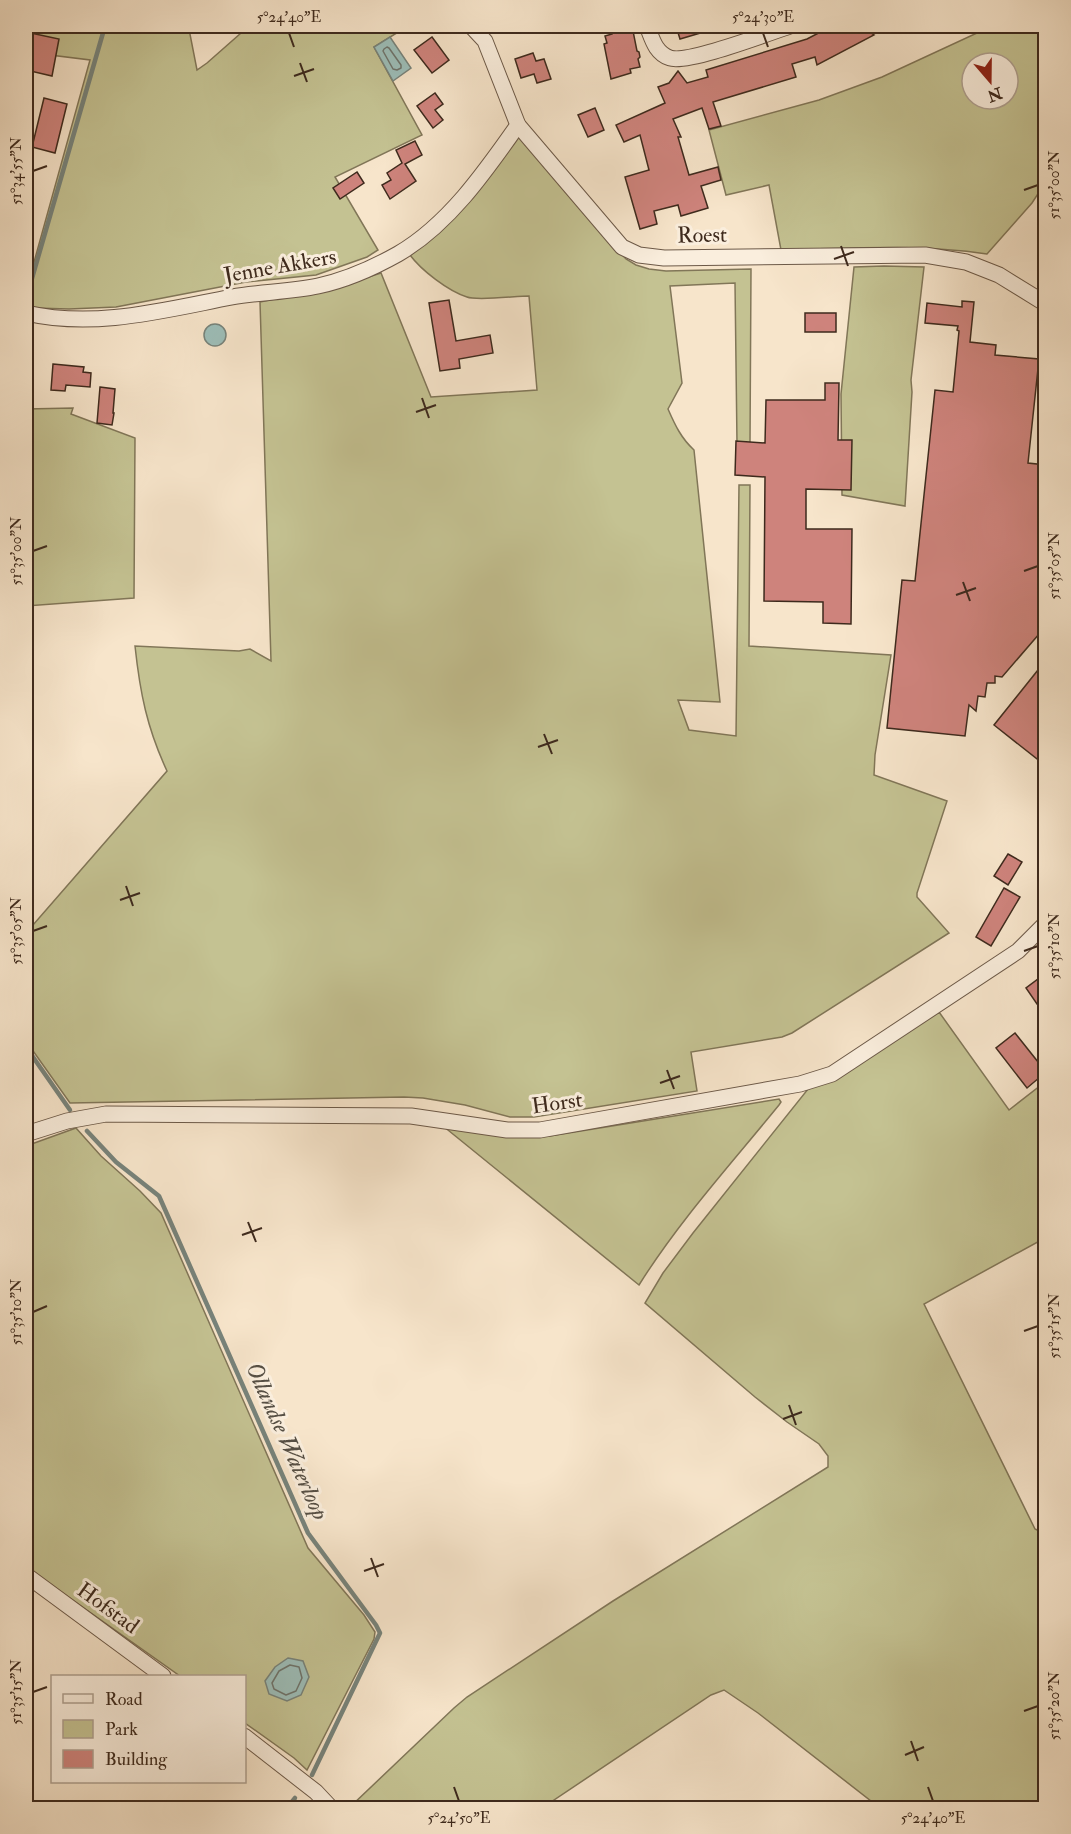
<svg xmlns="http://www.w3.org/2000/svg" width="1071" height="1834" font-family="'IM FELL Double Pica',serif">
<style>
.green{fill:#c4c292;stroke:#817658;stroke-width:1.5;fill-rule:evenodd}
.water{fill:#9dbfba;stroke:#77837b;stroke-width:1.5}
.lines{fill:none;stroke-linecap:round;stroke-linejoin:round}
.shore{stroke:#6e746c;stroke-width:1.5}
.stream{stroke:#77837b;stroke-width:4.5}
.building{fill:#ce837c;stroke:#3e2a1d;stroke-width:1.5}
.minor-casing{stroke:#6c5948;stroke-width:17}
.minor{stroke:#faeedd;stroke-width:15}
.ticks{fill:none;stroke:#3e2a1d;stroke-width:2}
.labels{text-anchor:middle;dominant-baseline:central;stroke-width:6;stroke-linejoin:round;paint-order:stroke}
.street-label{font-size:22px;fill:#3e2a1d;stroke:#faeedd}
.water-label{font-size:24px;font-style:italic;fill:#564f44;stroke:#faeedd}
.neatline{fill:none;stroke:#3e2a1d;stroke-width:2}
.ticks-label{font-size:15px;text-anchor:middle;fill:#3e2a1d}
</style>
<rect width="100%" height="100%" fill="#f7e5cb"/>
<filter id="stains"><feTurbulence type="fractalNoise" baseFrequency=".00333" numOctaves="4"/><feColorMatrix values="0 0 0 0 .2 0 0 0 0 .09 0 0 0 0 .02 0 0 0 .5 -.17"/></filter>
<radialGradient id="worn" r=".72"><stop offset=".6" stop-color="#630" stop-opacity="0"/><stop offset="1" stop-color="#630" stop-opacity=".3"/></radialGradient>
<!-- green -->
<g class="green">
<polygon points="26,26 176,26 189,29 197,70 207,63 249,26 408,26 374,47 422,135 335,177 378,250 367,257 316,275 246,282 116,307 69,309 34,308 26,305 26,291 90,60 26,52"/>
<path d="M992,26h49l4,5v152l-13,20 -45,51c-68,-10 -137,-6 -206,-4l-12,-65 -43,10 -17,-65 110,-30 63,-23zM972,63h36v36h-36z"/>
<path d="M520,134l87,104 19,21 10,6 13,4 17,2 85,-2 -1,174h-13l-2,-160 -65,3 12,97 -14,26c7,16 13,29 26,41l26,252 -42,-2 11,30 47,6 3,-251h11l-1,161 142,9 -16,100 -1,20 73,26 -30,92v4l32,36 -157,100 -10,4 -91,15 6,39 -163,26h-24l-45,-12 -42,-7 -19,-1 -334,6 -44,-62v-108l141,-162c-20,-43 -27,-78 -32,-125l104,5 11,-2 21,12 -11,-359 83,-17 38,-12 50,124 106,-7 -8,-94c-13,0 -52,5 -62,1 -19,-6 -46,-27 -57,-42z"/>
<polygon points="884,266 924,267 911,380 912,392 905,506 842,495 841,394 854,267"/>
<polygon points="73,408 71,414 135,438 134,598 26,606 26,409"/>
<polygon points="939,1012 1009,1110 1045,1082 1045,1238 924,1304 1035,1529 1045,1534 1045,1808 880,1808 758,1713 724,1690 711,1695 542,1808 349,1808 454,1708 467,1697 613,1601 828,1467 828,1456 819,1444 787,1422 755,1397 645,1303 663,1273 693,1233 808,1089 833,1078"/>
<path d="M779,1099l2,3 -2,3c-48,59 -100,116 -140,180l-196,-159 69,11 38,-1z"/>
<polygon points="76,1128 101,1156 140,1191 161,1213 308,1548 364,1615 375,1632 374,1639 307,1770 294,1758 245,1723 244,1676 180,1676 26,1567 26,1146"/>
</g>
<!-- water -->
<g class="water">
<polygon points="390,37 411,68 393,81 374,47"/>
<circle cx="215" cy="335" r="11"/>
<polygon points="288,1658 303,1661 309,1677 301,1695 287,1701 269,1694 265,1681 275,1667"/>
</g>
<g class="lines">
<!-- shore -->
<g class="shore">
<polygon points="387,47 389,48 401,65 401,68 397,70 393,69 383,51 384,49"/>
<polygon points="290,1665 299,1667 302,1678 296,1691 286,1695 274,1689 272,1683 279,1671"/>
</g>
<!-- stream -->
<g class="stream">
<polyline points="26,299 105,26"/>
<polyline points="26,1047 70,1110"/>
<polyline points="87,1131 116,1162 159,1196 308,1533 376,1625 380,1633 312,1775"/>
<polyline points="287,1808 295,1798"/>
</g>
</g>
<!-- building -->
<g class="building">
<polygon points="610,26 632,26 637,51 639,52 640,57 638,59 640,67 630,69 631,73 611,79 604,44 607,43 605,36 612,34"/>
<polygon points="676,26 713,26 714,29 680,39"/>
<polygon points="832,26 861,26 874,35 817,65 815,57 792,64 796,77 713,102 721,126 709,129 702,108 673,119 681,137 678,137 689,175 718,167 721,180 701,186 708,208 681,216 678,205 654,211 657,224 640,229 625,177 649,170 640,135 624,142 616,125 665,103 658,87 669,83 678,71 687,83 708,77 706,70 807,39"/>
<polygon points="26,32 59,39 52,76 26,70"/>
<polygon points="432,37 449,60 432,73 414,50"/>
<polygon points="533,53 536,61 544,59 551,79 537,83 534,74 521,78 515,59"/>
<polygon points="435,93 443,104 435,110 443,120 433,128 417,106"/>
<polygon points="44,98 67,104 55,153 32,147"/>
<polygon points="595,108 604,130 588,137 578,115"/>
<polygon points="415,141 422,155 405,164 416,181 390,199 382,185 391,180 387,173 402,163 396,150"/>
<polygon points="357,172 364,183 340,199 333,188"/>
<polygon points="449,300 456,341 490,335 493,353 459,359 460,368 440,371 429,303"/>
<polygon points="962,301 974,302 970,342 996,345 995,355 1039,359 1028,463 1046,465 1046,626 1002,677 995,676 995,683 987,683 985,697 978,696 976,711 969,705 965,736 887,728 902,580 915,581 935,390 953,392 959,331 957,330 958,326 925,323 927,303 962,307"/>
<rect x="805" y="313" width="31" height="19"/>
<polygon points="53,364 84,367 83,372 91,373 90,387 66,385 65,391 51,390"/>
<polygon points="825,383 839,383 838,440 852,440 851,490 806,489 806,529 852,529 851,624 823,623 823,602 764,601 765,477 735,475 736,441 765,443 766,400 825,400"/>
<polygon points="100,387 115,389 113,413 114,413 112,425 97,423"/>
<polygon points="1046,660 1046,766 994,725"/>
<polygon points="1008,854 1022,862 1008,885 994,876"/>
<polygon points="1004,888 1020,897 991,946 976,937"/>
<polygon points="1046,973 1046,998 1037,1004 1026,988"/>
<polygon points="1015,1033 1046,1072 1027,1088 996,1048"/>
</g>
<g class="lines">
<!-- minor casing -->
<g class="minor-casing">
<g id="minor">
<polyline points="471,26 485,41 518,125 622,247 639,255 664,258 925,255 966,262 999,275 1046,304"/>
<path d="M647,26c5,12 8,27 23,32 18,6 98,-25 120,-32"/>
<path d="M26,313c69,16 138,-3 206,-16 28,-5 58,-5 86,-11 28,-6 55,-18 80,-32 50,-29 87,-82 120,-129"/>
<polyline points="26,1134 67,1121 106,1114 411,1116 507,1130 540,1130 800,1084 832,1074 1018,951 1046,923"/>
<polyline points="26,1575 163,1676"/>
<polyline points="244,1736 316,1792 331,1808"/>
</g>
</g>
<!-- minor -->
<use href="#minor" class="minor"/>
</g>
<!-- ticks -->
<path class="ticks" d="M289,33l5,14M763,33l5,14M300,63l7,19M294,76l20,-7M33,171l14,-5M1024,190l14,-5M841,246l7,20M834,259l20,-7M422,398l7,20M416,412l20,-7M33,551l14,-5M1024,571l14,-5M963,582l7,19M956,595l20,-7M544,734l8,20M538,747l20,-7M126,886l7,20M120,900l20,-7M33,931l14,-5M1024,951l14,-5M667,1070l7,19M660,1083l20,-7M248,1222l8,20M242,1235l20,-7M33,1312l14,-6M1024,1331l14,-5M789,1405l7,20M783,1419l19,-7M371,1558l7,19M364,1571l20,-7M33,1692l14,-5M1024,1711l14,-5M911,1741l7,20M905,1755l19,-8M454,1787l5,14M928,1787l5,14"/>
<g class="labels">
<!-- street labels -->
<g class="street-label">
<text transform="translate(702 235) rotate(-1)">Roest</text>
<text transform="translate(280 266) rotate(-10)">Jenne Akkers</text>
<text transform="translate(557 1103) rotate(-8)">Horst</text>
<text transform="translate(108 1608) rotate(36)">Hofstad</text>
</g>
<!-- water labels -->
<g class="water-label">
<text transform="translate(287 1441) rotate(66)">Ollandse Waterloop</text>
</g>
</g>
<!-- margin -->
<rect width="1071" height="1834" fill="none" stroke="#f7e5cb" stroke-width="66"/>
<!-- legend -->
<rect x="51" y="1675" width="195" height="108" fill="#faeedd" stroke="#afa090" stroke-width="1.5"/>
<rect x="63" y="1694" width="30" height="9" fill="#faeedd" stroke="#afa090" stroke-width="1.5"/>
<text x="105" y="1705" font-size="18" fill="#3e2a1d">Road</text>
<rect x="63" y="1720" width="30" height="18" fill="#c4c292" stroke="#afa090" stroke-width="1.5"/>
<text x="105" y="1735" font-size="18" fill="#3e2a1d">Park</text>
<rect x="63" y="1750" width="30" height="18" fill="#ce837c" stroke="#afa090" stroke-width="1.5"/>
<text x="105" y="1765" font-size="18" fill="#3e2a1d">Building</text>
<!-- north arrow -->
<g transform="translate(990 81) rotate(160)"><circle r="28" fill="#faeedd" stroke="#afa090" stroke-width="1.5"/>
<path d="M0-4.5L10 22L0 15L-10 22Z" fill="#8f2418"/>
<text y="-9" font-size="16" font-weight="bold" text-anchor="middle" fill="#3e2a1d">N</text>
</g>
<rect x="33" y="33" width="1005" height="1768" class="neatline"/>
<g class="ticks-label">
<text x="289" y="22">5°24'40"E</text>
<text x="763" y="22">5°24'30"E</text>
<text transform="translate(16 171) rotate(-90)" y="5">51°34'55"N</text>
<text transform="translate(1054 185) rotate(-90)" y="5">51°35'00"N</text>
<text transform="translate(16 551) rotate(-90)" y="5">51°35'00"N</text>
<text transform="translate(1054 566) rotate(-90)" y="5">51°35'05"N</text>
<text transform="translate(16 931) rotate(-90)" y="5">51°35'05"N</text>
<text transform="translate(1054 946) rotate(-90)" y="5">51°35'10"N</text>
<text transform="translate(16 1312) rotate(-90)" y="5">51°35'10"N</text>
<text transform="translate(1054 1326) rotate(-90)" y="5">51°35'15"N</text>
<text transform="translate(16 1692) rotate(-90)" y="5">51°35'15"N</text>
<text transform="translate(1054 1706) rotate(-90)" y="5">51°35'20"N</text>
<text x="459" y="1823">5°24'50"E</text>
<text x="933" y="1823">5°24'40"E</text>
</g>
<rect width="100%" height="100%" filter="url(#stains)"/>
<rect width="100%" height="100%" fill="url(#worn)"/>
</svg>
